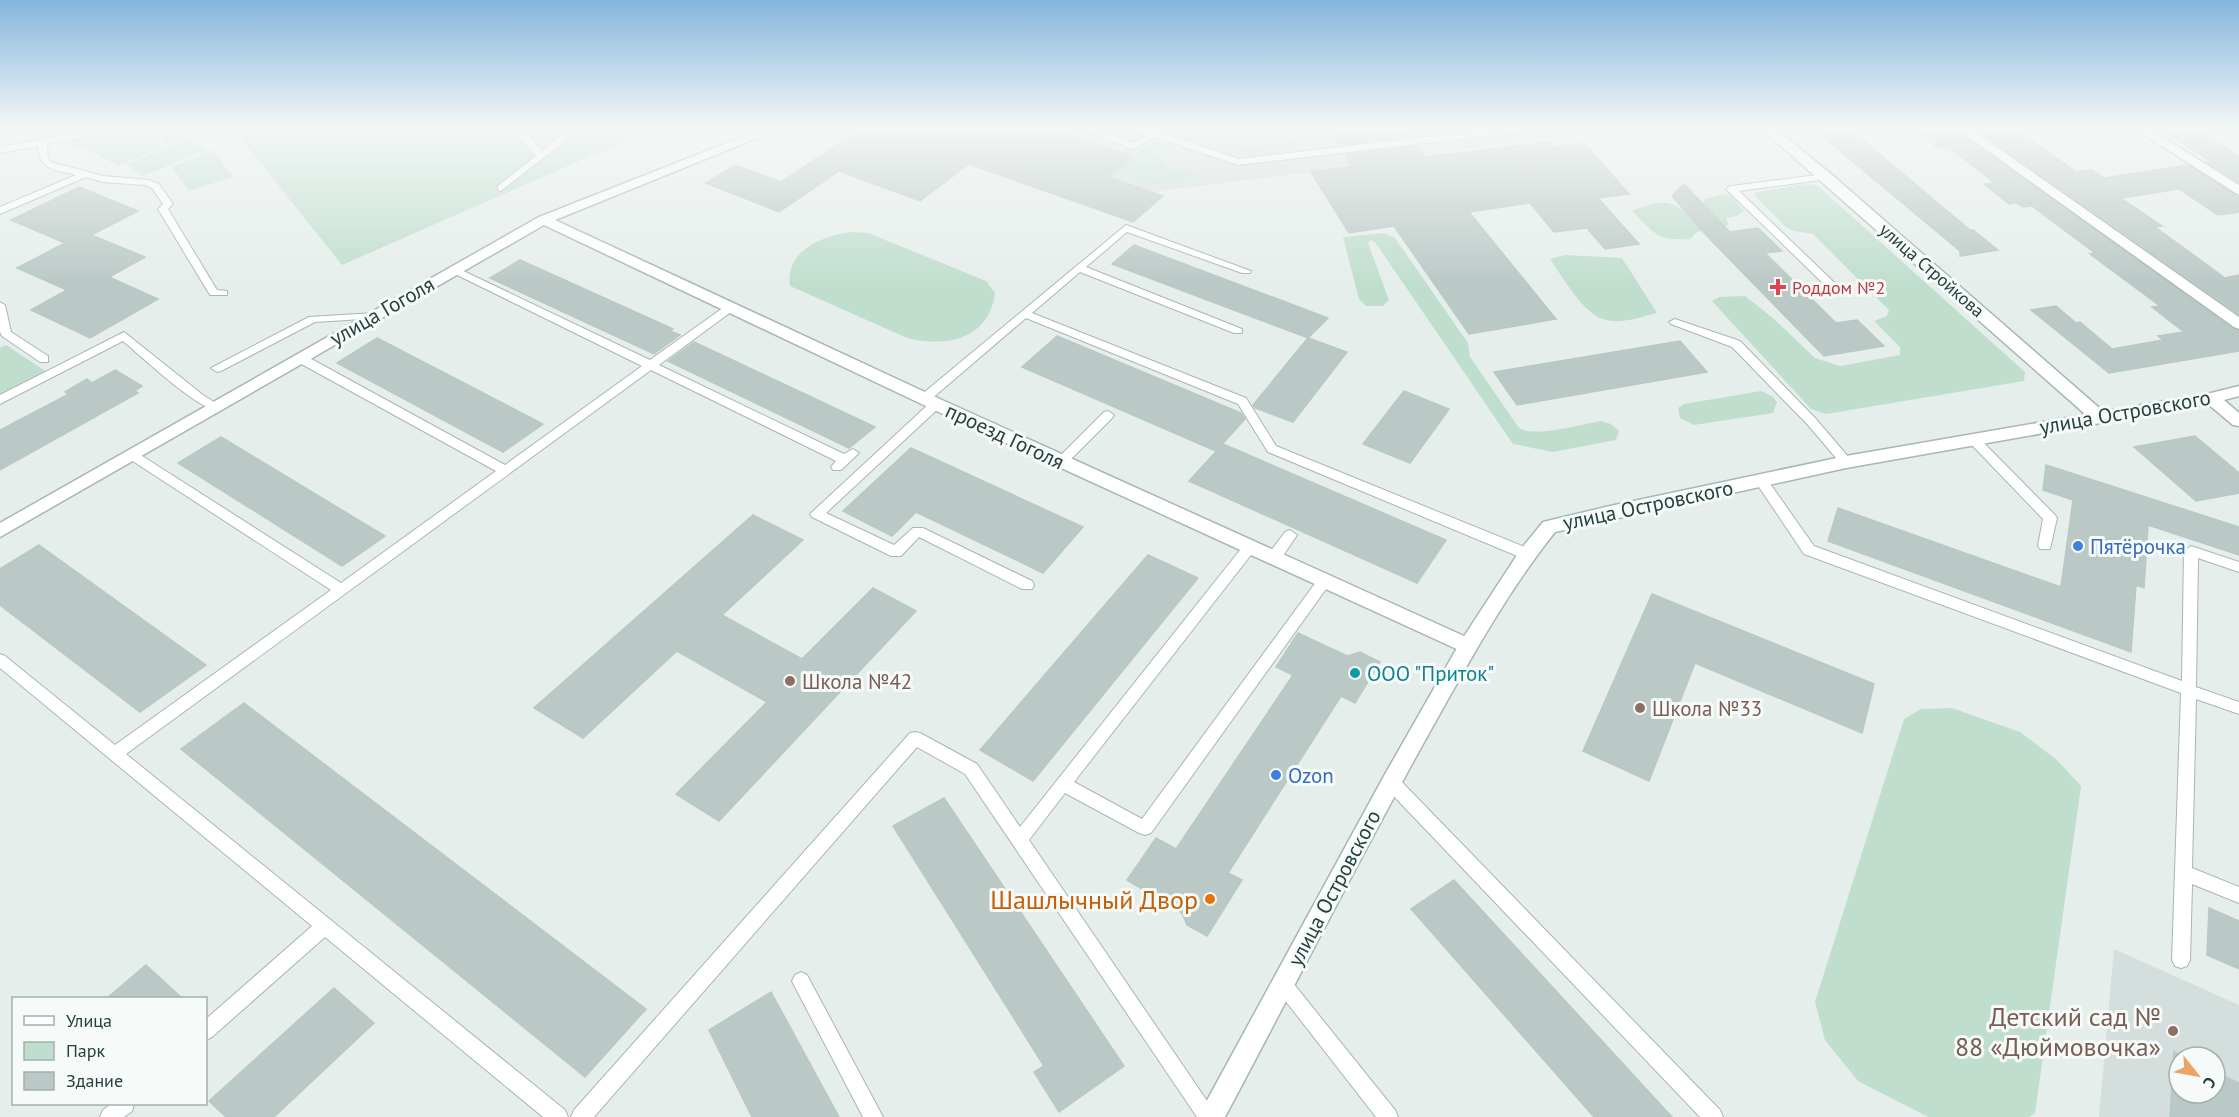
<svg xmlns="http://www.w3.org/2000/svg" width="2239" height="1117" font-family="'PT Sans',sans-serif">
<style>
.built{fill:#d4dedc;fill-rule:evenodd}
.green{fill:#c0dece}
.building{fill:#bbc9c6;stroke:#b8c8c5;stroke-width:1.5}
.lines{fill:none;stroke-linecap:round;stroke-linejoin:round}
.service-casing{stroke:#a8b6b4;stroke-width:2}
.minor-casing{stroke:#a8b6b4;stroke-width:3}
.tertiary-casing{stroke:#a8b6b4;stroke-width:3}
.service{fill:#fff;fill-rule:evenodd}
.minor{fill:#fff;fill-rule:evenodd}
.tertiary{fill:#fff;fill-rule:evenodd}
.health-dot{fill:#e0444e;stroke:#f6faf9;stroke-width:2}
.shop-dot{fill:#3f7fe0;stroke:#f6faf9;stroke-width:2}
.culture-dot{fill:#0f9aa8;stroke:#f6faf9;stroke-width:2}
.education-dot{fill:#8d6e63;stroke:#f6faf9;stroke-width:2}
.food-dot{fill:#e8710a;stroke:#f6faf9;stroke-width:2}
.labels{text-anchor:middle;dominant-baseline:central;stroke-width:6;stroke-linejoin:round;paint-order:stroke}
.far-street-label{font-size:18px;fill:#25403e;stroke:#f6faf9}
.far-health-label{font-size:18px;fill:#be3a42;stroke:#f6faf9;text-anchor:start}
.street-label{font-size:21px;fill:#25403e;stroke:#f6faf9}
.shop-label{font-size:21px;fill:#366cbe;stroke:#f6faf9;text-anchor:start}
.culture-label{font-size:21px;fill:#0d838f;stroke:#f6faf9;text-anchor:start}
.education-label{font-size:21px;fill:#785e54;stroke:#f6faf9;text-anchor:start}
.near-food-label{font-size:26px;fill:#c56008;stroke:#f6faf9;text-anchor:end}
.near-education-label{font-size:26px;fill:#785e54;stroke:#f6faf9;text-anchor:end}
</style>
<rect width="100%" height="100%" fill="#e6eeec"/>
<!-- built -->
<g class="built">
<polygon points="959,126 1633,126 1334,167 1334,169 1150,192"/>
<path d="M2114,949l125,56v112h-140zM2179,1057h36v36h-36z"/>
</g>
<!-- green -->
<g class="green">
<polygon points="149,126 156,126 163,147 118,166 83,147 74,149 70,140"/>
<polygon points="159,126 209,126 166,145"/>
<polygon points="222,126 659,126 342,265 239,136"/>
<path d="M1089,126h32l19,9c-13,10 -37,-4 -51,-9z"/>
<path d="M1237,126l12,14c-22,13 -49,2 -71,-4v-3z"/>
<polygon points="1289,126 1315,126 1326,142 1242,155 1235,153 1238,149 1298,141"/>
<polygon points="189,139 206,150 143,176 126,164"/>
<polygon points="1157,143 1175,146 1176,149 1157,153 1170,171 1192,169 1198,179 1151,185 1115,172 1144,147"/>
<polygon points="212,150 233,177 189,191 172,167"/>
<polygon points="1807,184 1818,186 2025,372 2024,381 1826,414 1811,409 1712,301 1719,297 1745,296 1774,319 1815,358 1840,366 1900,355 1900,347 1874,321 1887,316 1889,310 1813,234 1794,231 1786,227 1755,196 1756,192"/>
<path d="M1724,194l7,2 13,14 -7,6 -11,2 3,7 -32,7 -7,7c-34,2 -36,-6 -58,-28 32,-13 43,-12 66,14l22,-3 -16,-18v-5z"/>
<path d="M853,232l15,1 118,48 9,12c-6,46 -48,55 -88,45l-117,-52c-5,-36 33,-51 63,-54z"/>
<path d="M1385,233l10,5 73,105 2,14 49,71c16,10 63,-4 82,-7l10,3 8,7 -3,9 -63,12 -40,-8 -138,-202 -4,-2 -3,3 21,57 -6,6h-17l-7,-7 -16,-62z"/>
<path d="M1565,255l57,3 35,55c-16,4 -35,11 -51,7 -22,-4 -43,-43 -56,-61z"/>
<polygon points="6,345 47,372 0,397 0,348"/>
<polygon points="1761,391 1772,396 1777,402 1773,413 1694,425 1680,418 1678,408 1684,404"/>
<polygon points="1952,708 2020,732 2057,760 2081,786 2035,1113 2029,1117 1928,1117 1858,1081 1825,1040 1815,1002 1904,719 1921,709"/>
</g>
<!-- building -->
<g class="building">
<polygon points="865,126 1045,126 1133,157 1108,177 1163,196 1133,222 969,164 920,201 839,171 779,212 706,183 735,165 781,182"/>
<polygon points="1325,126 1401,126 1409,137 1338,145"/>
<polygon points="1810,126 1846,126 1970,230 1973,230 1998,250 1960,256 1960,251"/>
<polygon points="1910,126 1951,126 2233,329 2239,331 2239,351 2109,373 2031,310 2056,306 2076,323 2080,322 2112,349 2163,340 2158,336 2184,332 2152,307 2160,306 2090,254 2095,253 2032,206 2023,207 2017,203 2009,204 1984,184 1995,183 1948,147 1938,148"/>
<polygon points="1971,126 2012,126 2076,172 2092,170 2104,178 2188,165 2239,197 2239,212 2218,215 2179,189 2121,198 2162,226 2155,227 2225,278 2239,275 2239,314"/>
<polygon points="2176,126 2190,126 2239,156 2239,182 2207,162 2212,162 2170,135"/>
<polygon points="1550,142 1554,147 1584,143 1629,194 1598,198 1639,244 1605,249 1587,228 1554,232 1530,203 1469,212 1556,319 1469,334 1394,226 1349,233 1311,172 1352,166 1345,155 1416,146 1424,157"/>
<polygon points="1684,184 1730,232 1758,228 1782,251 1765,253 1836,323 1857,320 1884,346 1824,356 1706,235 1672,196"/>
<polygon points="79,187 138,211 91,235 145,257 109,277 158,299 90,338 31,310 67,290 17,268 65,243 11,220"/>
<polygon points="1134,245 1328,318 1308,338 1112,264"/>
<polygon points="520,260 673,329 670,331 680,335 654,354 490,278"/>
<polygon points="1057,336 1241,413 1245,419 1216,451 1022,367"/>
<polygon points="377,338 543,424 503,452 337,363"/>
<polygon points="1308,338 1347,352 1293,422 1255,408 1253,405"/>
<polygon points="1680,341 1707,372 1517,405 1494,372"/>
<polygon points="694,342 875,427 849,448 668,361"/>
<polygon points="115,370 142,386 135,391 138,393 0,470 0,430 69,394 65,392 87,379 92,383"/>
<polygon points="1404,391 1449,409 1410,463 1363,444"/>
<polygon points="2195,436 2239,473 2239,493 2196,501 2134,447"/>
<polygon points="221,437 385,536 342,566 178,463"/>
<polygon points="1223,444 1446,540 1417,583 1189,481"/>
<polygon points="911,448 1083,527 1043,573 916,512 892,536 843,511"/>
<polygon points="2046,465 2239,527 2239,555 2148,525 2144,588 2136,585 2131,652 1828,541 1838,508 2061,587 2073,500 2043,490"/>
<polygon points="753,515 803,540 722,615 802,659 873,588 916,611 719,821 676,794 767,702 677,651 583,738 534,708"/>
<polygon points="39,545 206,665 140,712 0,605 0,569"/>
<polygon points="1148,555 1198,578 1033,781 980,750"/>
<polygon points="1652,594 1874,684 1862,733 1695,663 1649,781 1583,751"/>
<polygon points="1298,633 1347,656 1360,652 1380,662 1355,703 1341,696 1228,873 1242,880 1207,936 1187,925 1182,913 1127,880 1156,838 1176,849 1293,675 1276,667"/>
<polygon points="244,703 646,1009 585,1077 181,749"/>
<polygon points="944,798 1124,1066 1059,1112 1034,1072 1044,1066 893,826"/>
<polygon points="1454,880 1672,1117 1594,1117 1411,909"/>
<polygon points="2209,908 2239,921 2239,969 2207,955"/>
<polygon points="146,965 183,999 106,999"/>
<polygon points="334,988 374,1023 274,1117 226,1117 209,1101"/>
<polygon points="771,992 839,1117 752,1117 709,1030"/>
<polygon points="2174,1052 2184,1057 2179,1057 2179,1093 2215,1093 2215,1072 2239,1083 2239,1117 2170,1117"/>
</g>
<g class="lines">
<!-- service casing -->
<g class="service-casing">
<g id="service">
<path d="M101,126h15l-42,13 -27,5 1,14 3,4 52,14 46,4 10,4 14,20 -5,5 49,81 10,1v4h-17l-52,-86 5,-5 -11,-16 -8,-3 -41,-3 -17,-5 -86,37v-7l76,-32c-21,-6 -37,-4 -38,-29l-38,7v-6l70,-13z"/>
<polygon points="510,126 519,126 542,151 574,126 584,126 501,191 498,190 498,186 536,156"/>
<polygon points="1074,126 1087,126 1132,143 1147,135 1127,126 1149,129 1185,126 1159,132 1239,159 1520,126 1549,126 1545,129 1238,165 1156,137 1133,149"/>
<polygon points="1826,174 1829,175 1829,179 1739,191 1840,288 1841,290 1836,293 1832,292 1726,189 1731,186"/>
<polygon points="1126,225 1251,271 1250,273 1242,273 1127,232 1086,267 1242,329 1242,333 1234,333 1080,272 1032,313 1246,398 1276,446 1532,550 1534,554 1532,558 1522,558 1268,452 1238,404 1026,318 929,401 921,401 919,398 921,395"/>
<polygon points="455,267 650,360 727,305 735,305 735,309 659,365 844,454 853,449 859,453 841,470 833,470 831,467 836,461 651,370 126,754 565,1110 568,1117 543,1117 325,937 212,1037 206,1040 206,1019 312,926 0,668 0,654 5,656 115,745 331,590 128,458 126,455 128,452 136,452 341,583 496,471 296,361 296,355 304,355 505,465 642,366 451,272 451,268"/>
<polygon points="0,302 5,305 11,332 48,356 48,362 40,362 2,336 0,332"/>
<polygon points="375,313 381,316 379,318 315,322 221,371 217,372 211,368 309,317"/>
<polygon points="1675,319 1740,341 1816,419 1850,459 1852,462 1850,465 1842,465 1808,425 1732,347 1671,324 1669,322"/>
<path d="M124,332l79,63 19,12 -2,3c-18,4 -80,-55 -97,-69l-123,63v-9z"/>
<polygon points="936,400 942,404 940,407 826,513 894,545 913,528 923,528 1032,581 1034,585 1032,589 1022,589 919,537 901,556 891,556 812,517 810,514 932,401"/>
<polygon points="1108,411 1114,415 1112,418 1065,465 1057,465 1055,462 1057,459 1104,412"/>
<polygon points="1973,435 1977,436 2055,515 2057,518 2050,549 2040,549 2038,546 2043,519 1969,442 1967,439 1969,436"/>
<polygon points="1761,477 1766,478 1814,546 2182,681 2184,551 2191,546 2239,562 2239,572 2198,558 2196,687 2239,702 2239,714 2196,699 2192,868 2239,887 2239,903 2192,884 2190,960 2187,966 2181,968 2175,966 2172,960 2181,693 1804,554 1755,481"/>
<polygon points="1290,530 1297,535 1295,538 1278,563 1268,563 1266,559 1268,555 1285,532"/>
<polygon points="1249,543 1254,545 1256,548 1254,551 1074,782 1142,819 1319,578 1329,578 1331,582 1151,833 1145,835 1139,833 1065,793 1029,840 1218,1117 1197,1117 965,774 917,747 594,1117 571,1117 574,1110 910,733 915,732 920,733 977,764 1020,827 1244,545"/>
<polygon points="1391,775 1397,777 1720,1110 1723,1117 1700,1117 1385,787 1383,782 1385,777"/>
<polygon points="801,972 807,975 883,1117 863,1117 795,987 792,981 795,975"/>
<polygon points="1283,975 1289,978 1395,1110 1398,1117 1376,1117 1277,990 1274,984 1277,978"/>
<polygon points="111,1104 134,1104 132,1111 124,1117 100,1117 103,1110"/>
</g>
</g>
<!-- minor casing -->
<g class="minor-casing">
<g id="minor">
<polygon points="770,126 787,126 555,220 942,400 1475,641 1478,646 1475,651 1468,654 1461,651 930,408 544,225 0,537 0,523 539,217"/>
<polygon points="1758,126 1772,126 1831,174 2105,413 2107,417 2105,421 2093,421"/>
<polygon points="1953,126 1967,126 2239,317 2239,329 2234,327"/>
<polygon points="2130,126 2145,126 2239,185 2239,195"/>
</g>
</g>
<!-- tertiary casing -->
<g class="tertiary-casing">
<path id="tertiary" d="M2239,386v10l-15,4 15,13v13l-6,-1 -25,-21 -362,64 -291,64c-52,65 -91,139 -132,212 -68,123 -132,249 -198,373h-27l186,-341 77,-135 60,-92 22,-27 67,-16 236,-50 365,-63z"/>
</g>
<!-- service -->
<use href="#service" class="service"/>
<!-- minor -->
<use href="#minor" class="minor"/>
<!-- tertiary -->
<use href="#tertiary" class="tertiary"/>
</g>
<!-- sky -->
<linearGradient id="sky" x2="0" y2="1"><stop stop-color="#85b6de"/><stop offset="0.45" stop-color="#f4f7f6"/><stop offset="1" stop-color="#f4f7f6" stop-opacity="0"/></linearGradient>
<rect width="2239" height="283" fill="url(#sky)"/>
<!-- markers -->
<path class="health-dot" d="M1775 278h6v6h6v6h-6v6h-6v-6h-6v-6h6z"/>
<g class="shop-dot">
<circle cx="2078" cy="546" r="6"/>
<circle cx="1276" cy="775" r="6"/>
</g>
<circle class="culture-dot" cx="1355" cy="673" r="6"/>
<g class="education-dot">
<circle cx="790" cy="681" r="6"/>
<circle cx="1640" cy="708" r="6"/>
<circle cx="2173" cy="1031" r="6"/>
</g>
<circle class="food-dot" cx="1210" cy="899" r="6"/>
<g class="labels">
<!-- far-street labels -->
<g class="far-street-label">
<text transform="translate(1932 270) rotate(41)">улица Стройкова</text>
</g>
<!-- far-health labels -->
<g class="far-health-label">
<text x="1792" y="287">Роддом №2</text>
</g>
<!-- street labels -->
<g class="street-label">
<text transform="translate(382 311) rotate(-30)">улица Гоголя</text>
<text transform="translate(2125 412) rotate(-10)">улица Островского</text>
<text transform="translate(1005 436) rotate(25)">проезд Гоголя</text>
<text transform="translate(1648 505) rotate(-12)">улица Островского</text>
<text transform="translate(1334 888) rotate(-62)">улица Островского</text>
</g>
<!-- shop labels -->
<g class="shop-label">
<text x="2090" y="546">Пятёрочка</text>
<text x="1288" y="775">Ozon</text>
</g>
<!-- culture labels -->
<g class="culture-label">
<text x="1367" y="673">ООО "Приток"</text>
</g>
<!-- education labels -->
<g class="education-label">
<text x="802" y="681">Школа №42</text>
<text x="1652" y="708">Школа №33</text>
</g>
<!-- near-food labels -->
<g class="near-food-label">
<text x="1198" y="899">Шашлычный Двор</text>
</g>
<!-- near-education labels -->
<g class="near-education-label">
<text x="2161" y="1016">Детский сад №<tspan x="2161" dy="30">88 «Дюймовочка»</tspan></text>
</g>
</g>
<!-- legend -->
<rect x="12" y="997" width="195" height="108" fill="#f6faf9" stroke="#a2b0ae" stroke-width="1.5"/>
<rect x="24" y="1016" width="30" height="9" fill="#ffffff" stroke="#a2b0ae" stroke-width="1.5"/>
<text x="66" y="1027" font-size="18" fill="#25403e">Улица</text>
<rect x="24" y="1042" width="30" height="18" fill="#c0dece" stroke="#a2b0ae" stroke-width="1.5"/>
<text x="66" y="1057" font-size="18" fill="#25403e">Парк</text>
<rect x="24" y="1072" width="30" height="18" fill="#bbc9c6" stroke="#a2b0ae" stroke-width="1.5"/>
<text x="66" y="1087" font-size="18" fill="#25403e">Здание</text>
<!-- north arrow -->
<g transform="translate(2197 1075) rotate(121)"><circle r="28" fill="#f6faf9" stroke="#a2b0ae" stroke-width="1.5"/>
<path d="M0-4.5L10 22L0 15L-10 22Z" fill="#eda365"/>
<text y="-9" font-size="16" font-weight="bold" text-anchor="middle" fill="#25403e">С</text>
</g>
</svg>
